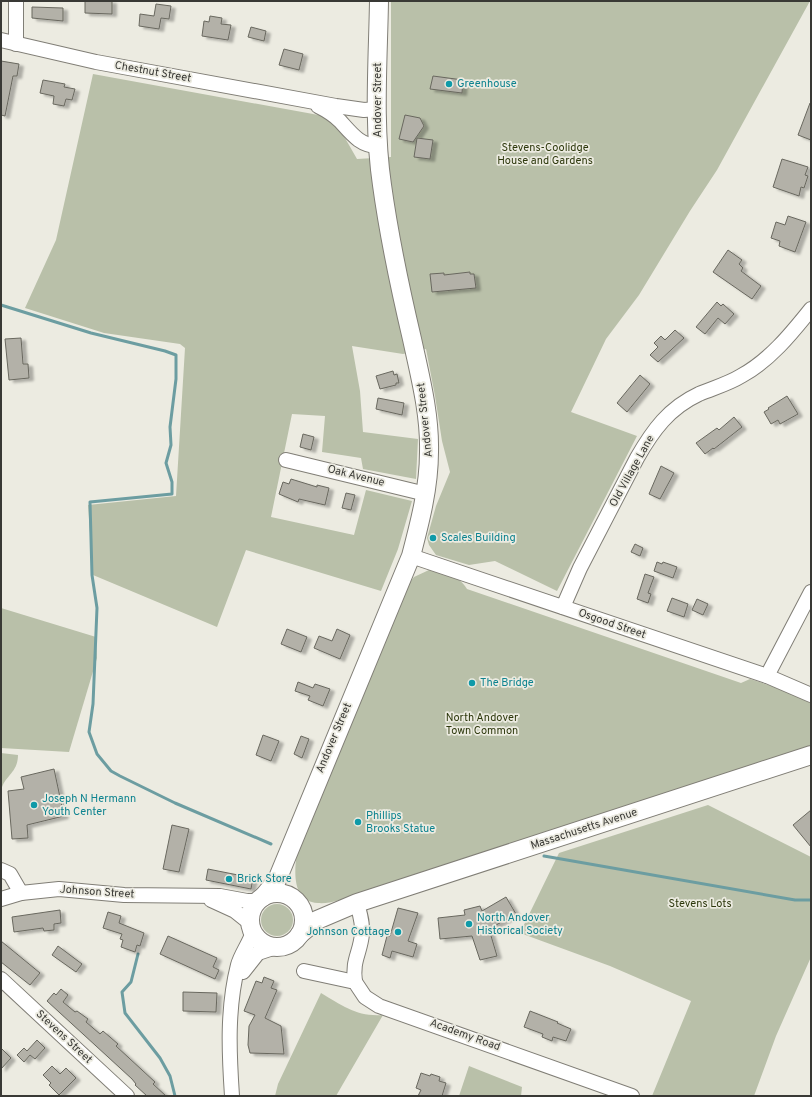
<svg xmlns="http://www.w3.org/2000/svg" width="812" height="1097" font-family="Overpass,sans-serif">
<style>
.green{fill:#b9c0a9}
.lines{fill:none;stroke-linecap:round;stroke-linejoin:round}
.stream{stroke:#6c9da1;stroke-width:3}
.building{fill:#b3b1a8;stroke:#69685f;filter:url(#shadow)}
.minor-casing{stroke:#807e76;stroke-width:16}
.major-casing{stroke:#807e76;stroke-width:20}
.minor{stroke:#fff;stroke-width:14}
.major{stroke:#fff;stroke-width:18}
.culture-dot{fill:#0f9aa8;stroke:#ecebe1;stroke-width:1.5}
.labels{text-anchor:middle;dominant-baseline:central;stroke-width:3.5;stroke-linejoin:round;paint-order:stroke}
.street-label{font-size:11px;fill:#393935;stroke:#ecebe1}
.culture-label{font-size:11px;fill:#0d838f;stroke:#ecebe1;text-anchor:start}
.park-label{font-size:11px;fill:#2d380c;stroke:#ecebe1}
</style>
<defs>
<filter id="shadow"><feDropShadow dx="4.5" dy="2.5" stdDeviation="1" flood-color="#0004"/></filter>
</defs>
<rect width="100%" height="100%" fill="#ecebe1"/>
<!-- green -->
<g class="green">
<polygon points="391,1 810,1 717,170 690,211 639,295 606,339 571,412 637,436 557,591 495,561 469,565 436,555 429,545 427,538 436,506 450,472 442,441 435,396 426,349 403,354 352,346 360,391 363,432 418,439 416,479 363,469 361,458 322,452 325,416 292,414 271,517 354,535 366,490 412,501 398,549 381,591 246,550 217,627 93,575 88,505 176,496 185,348 180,344 104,333 25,308 56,240 93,74 324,116 341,131 357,159 391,157"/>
<path d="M429,570c16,3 29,4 38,19l274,94 9,-4 34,11 27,13v45l-456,148c-12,3 -25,8 -37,7 -30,-1 -23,-41 -19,-61l107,-255 8,-10z"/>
<polygon points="1,608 96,637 97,658 69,752 1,748"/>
<path d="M1,753l17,2c0,19 -15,21 -17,37z"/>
<polygon points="708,805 811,857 811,957 776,1036 754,1096 652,1096 691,1001 610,966 520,933 559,853"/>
<circle cx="277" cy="920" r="16"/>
<path d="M321,993c22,13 36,24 62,22l-47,81h-61l3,-12z"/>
<polygon points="469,1066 522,1087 521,1096 459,1096"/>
</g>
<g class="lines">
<!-- stream -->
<g class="stream">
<polyline points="1,305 91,333 165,351 176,355 176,379 170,427 171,445 166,463 172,482 172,494 90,502 92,575 97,608 93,704 89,732 97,754 111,771 120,776 175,803 271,844"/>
<polyline points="544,856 795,900 811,900"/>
<polyline points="138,954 131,982 122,992 125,1013 160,1058 170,1076 175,1096"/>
</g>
</g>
<!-- building -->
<g class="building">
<polygon points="85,1 112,1 112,14 85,13"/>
<polygon points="156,4 171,6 169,19 161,18 159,29 139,26 140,14 154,16"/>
<polygon points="32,7 63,8 63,21 32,18"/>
<polygon points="210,16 222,18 221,24 231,25 228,40 202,36 204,21 209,22"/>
<polygon points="251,27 266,31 264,41 248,37"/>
<polygon points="284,49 303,54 299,70 279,65"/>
<polygon points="1,61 19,64 17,76 13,76 5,116 1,115"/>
<polygon points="433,76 463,80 462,93 430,89"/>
<polygon points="43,80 65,84 64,87 75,89 72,100 66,99 64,106 53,104 54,96 40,93"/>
<polygon points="810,103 811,103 811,140 798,135"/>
<polygon points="405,115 420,118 424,126 413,142 399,139"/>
<polygon points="417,138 433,140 430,159 414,157"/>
<polygon points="782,159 808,167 805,175 808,176 804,188 801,187 799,196 773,187"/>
<polygon points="788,216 806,222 795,252 779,246 780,241 771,238 776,222 785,225"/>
<polygon points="728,250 742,260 739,264 743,268 741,271 761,286 752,299 713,272"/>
<polygon points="470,272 470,274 474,274 476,288 432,292 430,274 444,273 444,275"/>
<polygon points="717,302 721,306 723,304 734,314 725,324 718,318 705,334 696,327"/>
<polygon points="675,330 684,338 658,362 650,355 658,347 654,343 661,336 665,340"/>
<polygon points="21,338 23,364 28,364 29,378 9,380 5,339"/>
<polygon points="393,371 394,375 397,374 399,383 396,383 396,385 380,389 376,376"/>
<polygon points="640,375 650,384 627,412 617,403"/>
<polygon points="787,396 798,414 780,424 778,420 771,424 764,412 769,409 768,408"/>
<polygon points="378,398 404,403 402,415 376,409"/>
<polygon points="734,417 742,427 714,449 713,448 705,454 696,443 717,428 719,430"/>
<polygon points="303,434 314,437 311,450 300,447"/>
<polygon points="661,466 674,473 660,499 649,494"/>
<polygon points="291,479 317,487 317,485 329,488 325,505 299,499 298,502 279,494 283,482 289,484"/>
<polygon points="346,493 355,495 351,510 342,508"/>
<polygon points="635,544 643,548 640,556 631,552"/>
<polygon points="657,562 662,564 663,562 677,567 673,578 654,571"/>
<polygon points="645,574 654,577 648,593 651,594 648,603 637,599"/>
<polygon points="672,598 688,604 684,617 667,611"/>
<polygon points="697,599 708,604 703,615 692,610"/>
<polygon points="287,629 307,637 301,652 281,644"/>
<polygon points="337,629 350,635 340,659 314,648 319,636 332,641"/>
<polygon points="298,682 313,688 315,684 330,689 323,706 308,700 310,696 295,691"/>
<polygon points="263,735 279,741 271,761 256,755"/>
<polygon points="301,736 309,739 302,758 294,754"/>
<polygon points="54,769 64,816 27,825 28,838 12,839 8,791 24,789 21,777"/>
<polygon points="811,810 811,847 793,825"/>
<polygon points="172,825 189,829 179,872 163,869"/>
<polygon points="208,869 253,878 251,889 206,880"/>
<polygon points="506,897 516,914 489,929 497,956 480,960 472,936 440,939 438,918 465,915 464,910 480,906 482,911"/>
<polygon points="398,908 418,913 408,941 417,944 413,957 392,951 390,958 382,955 387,936 390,936"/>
<polygon points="60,910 61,923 54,924 54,930 44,931 43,928 14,932 12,917"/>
<polygon points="108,912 121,916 119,923 144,933 140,946 137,945 135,952 121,947 123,940 120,939 122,934 103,928"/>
<polygon points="168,936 217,958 213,967 219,970 215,979 160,954"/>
<polygon points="1,941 40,973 30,985 1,962"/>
<polygon points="58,946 82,964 76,972 52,955"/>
<polygon points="264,977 274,981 271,988 277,990 265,1018 281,1026 284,1054 250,1053 248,1045 249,1026 255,1015 244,1011 256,981 262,983"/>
<polygon points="61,989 68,995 63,1002 75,1012 77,1011 88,1019 86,1022 100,1034 103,1031 118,1044 116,1046 155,1082 153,1084 166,1096 147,1096 135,1085 136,1084 132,1079 47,1001 54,993 56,995"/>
<polygon points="183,992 217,993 216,1012 183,1011"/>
<polygon points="530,1011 558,1022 557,1023 571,1029 566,1041 553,1037 552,1041 542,1037 543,1034 524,1027"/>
<polygon points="37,1040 45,1048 35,1059 30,1055 24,1062 17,1055 24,1048 27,1051"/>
<polygon points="1,1048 11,1058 1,1069"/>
<polygon points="52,1066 60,1074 66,1068 76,1078 59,1095 49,1085 51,1083 43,1075"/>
<polygon points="421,1073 430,1076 431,1074 440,1077 439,1081 446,1083 442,1096 418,1096 421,1090 416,1088"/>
</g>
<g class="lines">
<!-- minor casing -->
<g class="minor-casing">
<g id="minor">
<polyline points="16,1 16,44"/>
<polyline points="1,40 96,62 336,106 364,110 377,109"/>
<path d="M318,106c8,4 15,8 22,15 11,12 20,25 38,25"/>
<polyline points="286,460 426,494"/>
<polyline points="411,556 767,676 811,695"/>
<path d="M563,607l17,-39 57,-110c16,-28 32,-50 62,-64 14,-6 29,-10 42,-18 28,-15 50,-42 70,-67"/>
<polyline points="767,676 811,592"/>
<polyline points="1,870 10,874 21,893"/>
<polyline points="1,899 21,893 59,889 124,895 220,896 247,901 258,901"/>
<polyline points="211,900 235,911 250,923"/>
<polyline points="304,971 355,982 365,997 379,1006 632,1096"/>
<polyline points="243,972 258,953 276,947"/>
<polyline points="1,979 127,1096"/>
<path d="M355,982c-3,-22 5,-28 7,-48 1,-11 -2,-20 -5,-31"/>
<path d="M232,1096c-3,-44 -5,-88 6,-131 3,-11 11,-21 15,-33"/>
</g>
</g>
<!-- major casing -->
<g class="major-casing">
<g id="major">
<circle cx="277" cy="920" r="27"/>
<path d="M263,897l14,-17 134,-324c9,-34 18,-69 18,-104 1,-38 -9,-76 -17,-113 -12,-51 -23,-103 -30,-154 -9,-61 -4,-123 -3,-184"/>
<polyline points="300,934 317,920 357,903 811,755"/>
</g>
</g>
<!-- minor -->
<use href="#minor" class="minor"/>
<!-- major -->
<use href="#major" class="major"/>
</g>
<!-- markers -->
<g class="culture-dot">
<circle cx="449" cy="84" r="4"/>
<circle cx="433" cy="538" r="4"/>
<circle cx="472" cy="683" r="4"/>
<circle cx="34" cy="805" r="4"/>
<circle cx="358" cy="822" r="4"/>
<circle cx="229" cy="879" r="4"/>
<circle cx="469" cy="924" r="4"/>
<circle cx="398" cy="932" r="4"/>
</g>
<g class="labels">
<!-- street labels -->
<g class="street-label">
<text transform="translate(153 72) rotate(10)">Chestnut Street</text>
<text transform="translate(378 100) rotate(-90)">Andover Street</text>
<text transform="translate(425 420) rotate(-96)">Andover Street</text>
<text transform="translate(632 471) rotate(-61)">Old Village Lane</text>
<text transform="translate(356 476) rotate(14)">Oak Avenue</text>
<text transform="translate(612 624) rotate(19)">Osgood Street</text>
<text transform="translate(334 738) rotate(-67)">Andover Street</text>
<text transform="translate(584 829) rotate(-18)">Massachusetts Avenue</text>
<text transform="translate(97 892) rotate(4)">Johnson Street</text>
<text transform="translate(465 1035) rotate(20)">Academy Road</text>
<text transform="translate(64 1037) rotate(43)">Stevens Street</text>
</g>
<!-- culture labels -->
<g class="culture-label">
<text x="457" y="84">Greenhouse</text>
<text x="441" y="538">Scales Building</text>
<text x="480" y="683">The Bridge</text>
<text x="42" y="799">Joseph N Hermann<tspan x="42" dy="13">Youth Center</tspan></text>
<text x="366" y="816">Phillips<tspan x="366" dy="13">Brooks Statue</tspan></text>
<text x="237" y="879">Brick Store</text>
<text x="477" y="918">North Andover<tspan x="477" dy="13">Historical Society</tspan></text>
<text x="390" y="932" text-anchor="end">Johnson Cottage</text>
</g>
<!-- park labels -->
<g class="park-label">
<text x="545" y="148">Stevens-Coolidge<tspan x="545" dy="13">House and Gardens</tspan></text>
<text x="482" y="718">North Andover<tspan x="482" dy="13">Town Common</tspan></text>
<text x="700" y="904">Stevens Lots</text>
</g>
</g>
<!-- border -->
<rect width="812" height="1097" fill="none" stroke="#393935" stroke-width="4"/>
</svg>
